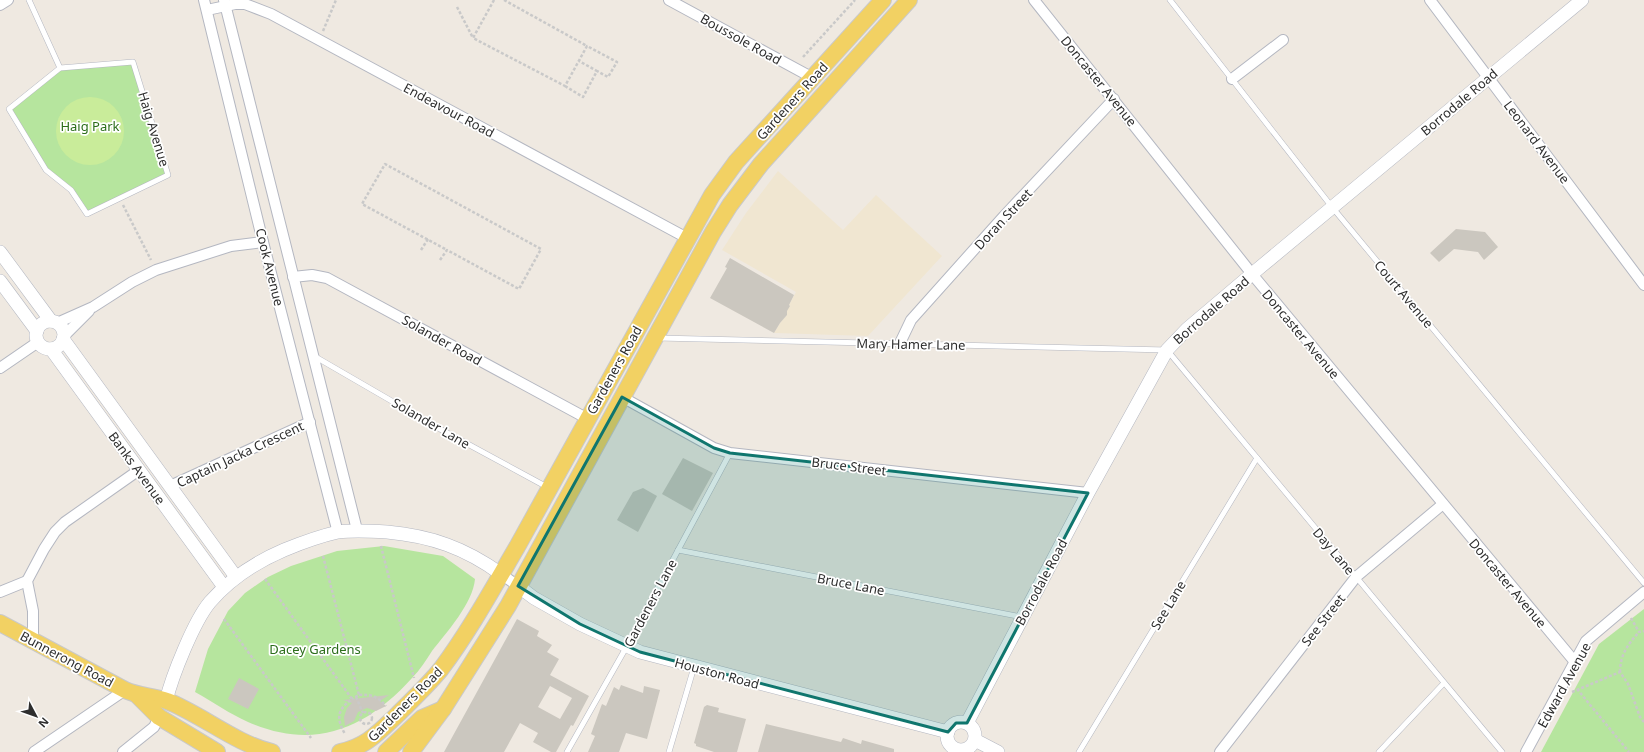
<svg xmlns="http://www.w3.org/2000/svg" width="1644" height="752" font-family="'Noto Sans',sans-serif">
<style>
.education{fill:#f0e6d1}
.green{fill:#b6e59e}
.pitch{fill:#c9ec9a}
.building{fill:#cbc7bf;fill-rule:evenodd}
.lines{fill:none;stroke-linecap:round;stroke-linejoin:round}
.service-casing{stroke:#b4b7c1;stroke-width:6}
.minor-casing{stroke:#b4b7c1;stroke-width:12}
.tertiary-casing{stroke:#b4b7c1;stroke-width:14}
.primary-casing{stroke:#c9c9c9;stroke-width:18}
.path{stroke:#c9c9c9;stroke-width:2.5;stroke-dasharray:3 2;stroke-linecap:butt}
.service{stroke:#fff;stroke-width:5}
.minor{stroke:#fff;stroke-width:10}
.tertiary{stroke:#fff;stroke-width:13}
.primary{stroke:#f2d163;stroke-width:16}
.marked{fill:#0f766e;fill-opacity:0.2;stroke:#0f766e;stroke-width:3;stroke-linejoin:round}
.labels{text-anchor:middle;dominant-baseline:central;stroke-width:3.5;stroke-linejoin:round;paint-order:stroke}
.street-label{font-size:13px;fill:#2e2e2e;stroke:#fff}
.park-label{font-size:13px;fill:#2c6e1b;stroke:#fff}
</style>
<rect width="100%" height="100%" fill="#efe9e1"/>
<!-- education -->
<polygon class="education" points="778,171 843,230 876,195 942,256 868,336 774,333 782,320 787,315 787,310 790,306 789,305 796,292 722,250 746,213"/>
<!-- green -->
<g class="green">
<polygon points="133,62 168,175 87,214 71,190 46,170 9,109 60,68"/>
<path d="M384,546l59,10 32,23c-2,24 -28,53 -43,72 -6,9 -12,19 -20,27 -46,51 -98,73 -164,44 -18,-8 -35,-20 -53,-30l13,-43 20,-38 17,-18 23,-16 23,-11 46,-15z"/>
<polygon points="1644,609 1644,752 1541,752 1599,644"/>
</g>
<!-- pitch -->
<circle class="pitch" cx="90" cy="131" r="34"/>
<!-- building -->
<g class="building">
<polygon points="1456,229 1485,232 1498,247 1484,260 1478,252 1454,249 1439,262 1430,253"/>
<polygon points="730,258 794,295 789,305 790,306 787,311 787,315 780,323 774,333 710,298 727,268 725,267"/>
<polygon points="683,458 713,473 692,511 662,494"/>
<polygon points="643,488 657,496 638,532 617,520 633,492"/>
<path d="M517,619l22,12 -2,5 15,9 -5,7 12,7 -9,16 39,21 -16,30 -2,-1 -15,27h-5l-18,-10 5,-9 -18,-10 -16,29h-60zM550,686l22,12 -12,21 -22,-12z"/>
<polygon points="239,678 259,689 248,709 228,699"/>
<polygon points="621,685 643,693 644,686 660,690 647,739 626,733 619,752 588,752 595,736 591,734 602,704 606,706 614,687 619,690"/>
<polygon points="389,695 380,701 386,706 376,711 367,708 358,712 354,721 345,726 344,717 347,708 352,703 343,700"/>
<polygon points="707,705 719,708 718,712 746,719 737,752 714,752 696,746 696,744 694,743 704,707"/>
<polygon points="766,724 841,742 843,738 861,744 862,740 894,749 894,752 758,752"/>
</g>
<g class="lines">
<!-- service casing -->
<g class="service-casing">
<g id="service">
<polyline points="29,0 60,68"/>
<polyline points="1170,0 1332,207 1644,583"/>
<polygon points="133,62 168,175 87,214 71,190 46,170 9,109 60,68"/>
<polyline points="658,338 1167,350 1502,752"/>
<polyline points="314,356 440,429 547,487"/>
<polyline points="678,550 1022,617"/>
<polyline points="567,752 623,653 730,453"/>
<polyline points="669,752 694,667"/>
<polyline points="1079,752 1257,458"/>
<polyline points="1379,752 1444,683"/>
</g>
</g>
<!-- minor casing -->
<g class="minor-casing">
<g id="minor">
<polyline points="204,0 263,242 338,533"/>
<polyline points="224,0 357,530"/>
<polyline points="669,0 813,78"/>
<polyline points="1034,0 1252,274 1575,662"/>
<polyline points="1430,0 1644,285"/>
<polyline points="0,5 8,0"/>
<polyline points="207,10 235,4 245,4 271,14 687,238"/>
<polyline points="1232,79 1283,40"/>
<polyline points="293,277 312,275 327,278 588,419"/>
<polyline points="57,323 93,307 132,282 156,270 231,246 263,242"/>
<polyline points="64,336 89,311"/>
<polyline points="900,343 911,320 1004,216 1114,99"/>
<polyline points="0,368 38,342"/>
<polyline points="622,397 714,448 730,453 1088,493"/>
<polyline points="170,486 310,422"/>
<polyline points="501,574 518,586"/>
<polyline points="0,592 27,581"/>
<polyline points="33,641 33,611 27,581 44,549 55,532 65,522 139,470"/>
<polyline points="34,752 125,690"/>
<polyline points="123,752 154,727 159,717"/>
<polyline points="1220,752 1356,577 1443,504"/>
<polyline points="1526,752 1586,641 1644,592"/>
</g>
</g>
<!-- tertiary casing -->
<g class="tertiary-casing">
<g id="tertiary">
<polyline points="0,252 51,321"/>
<polyline points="0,281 37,331"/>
<circle cx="50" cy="335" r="14"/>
<polyline points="63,339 236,577"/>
<polyline points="51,349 224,587"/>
<polyline points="518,586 534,598 580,624 640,652 948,732"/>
<path d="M166,701c6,-25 28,-80 44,-99 20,-23 46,-40 74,-52 17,-7 36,-14 54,-18 16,-2 33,-1 49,0 44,4 78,16 114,42"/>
<circle cx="961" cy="736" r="14"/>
<polyline points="967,723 1088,493 1167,350 1187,329 1252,274 1582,0"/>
<polyline points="975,740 998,752"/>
</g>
</g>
<!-- primary casing -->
<g class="primary-casing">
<g id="primary">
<path d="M0,623l125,67c13,6 28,6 42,11 34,13 69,43 105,51"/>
<polyline points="137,695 159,717 217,752"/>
<path d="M340,752c26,-5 39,-20 57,-37 15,-15 31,-30 44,-46 29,-39 52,-81 76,-122l195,-352 24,-33 147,-162"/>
<polyline points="386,752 422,718 443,709"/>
<polyline points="411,752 443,709 508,606 713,232 730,205 761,164 909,0"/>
</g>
</g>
<!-- path -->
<g class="path">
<polyline points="494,0 473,38 565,86 587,46 617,62 608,77 597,71"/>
<polyline points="504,0 587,46"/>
<polyline points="457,7 473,38"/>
<polyline points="323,31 336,0"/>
<polyline points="803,57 855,0"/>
<polyline points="565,86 583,97 597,71 579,61"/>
<polyline points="123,205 151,260"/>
<polyline points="421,250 428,239"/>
<polyline points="440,260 447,250 519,289 541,249 385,164 362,204 447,250"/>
<polyline points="381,546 414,678"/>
<polyline points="323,556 359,695 352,699"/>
<path d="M265,579l87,120c-15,11 -16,19 -7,35"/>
<polyline points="1631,618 1639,632 1644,631"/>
<polyline points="224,619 311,738"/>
<path d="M1620,672c0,-17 8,-28 19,-40"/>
<polyline points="1577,689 1629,752"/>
<polyline points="1572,692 1620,672 1628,684 1640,717 1644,722"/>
<path d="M359,695c13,-1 19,2 27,11"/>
<polyline points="356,697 363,713"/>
<circle cx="366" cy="718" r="6"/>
</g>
<!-- service -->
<use href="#service" class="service"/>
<!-- minor -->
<use href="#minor" class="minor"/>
<!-- tertiary -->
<use href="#tertiary" class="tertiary"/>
<!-- primary -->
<use href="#primary" class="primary"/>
</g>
<!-- marked area -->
<path class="marked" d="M622,397l92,51 16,5 358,40 -121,230h-11l-8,9 -308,-80 -60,-28 -62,-38z"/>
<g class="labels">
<!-- street labels -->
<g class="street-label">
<text transform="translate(741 39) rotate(29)">Boussole Road</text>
<text transform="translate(1099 81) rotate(51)">Doncaster Avenue</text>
<text transform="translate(792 101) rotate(-48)">Gardeners Road</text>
<text transform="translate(1459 102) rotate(-40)">Borrodale Road</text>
<text transform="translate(449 110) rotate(28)">Endeavour Road</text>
<text transform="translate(154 129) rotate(73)">Haig Avenue</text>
<text transform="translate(1537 142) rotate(53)">Leonard Avenue</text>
<text transform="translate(1003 219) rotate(-47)">Doran Street</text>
<text transform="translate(270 267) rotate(76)">Cook Avenue</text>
<text transform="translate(1404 294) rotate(50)">Court Avenue</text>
<text transform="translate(1211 310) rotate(-41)">Borrodale Road</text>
<text transform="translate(1301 334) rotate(50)">Doncaster Avenue</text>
<text transform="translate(442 340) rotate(29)">Solander Road</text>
<text transform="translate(911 344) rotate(1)">Mary Hamer Lane</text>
<text transform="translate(614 370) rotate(-61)">Gardeners Road</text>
<text transform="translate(431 423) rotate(30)">Solander Lane</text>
<text transform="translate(240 454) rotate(-25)">Captain Jacka Crescent</text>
<text transform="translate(849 466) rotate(7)">Bruce Street</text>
<text transform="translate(137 468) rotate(54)">Banks Avenue</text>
<text transform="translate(1334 551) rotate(50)">Day Lane</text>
<text transform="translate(1041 582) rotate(-62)">Borrodale Road</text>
<text transform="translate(1508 583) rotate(50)">Doncaster Avenue</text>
<text transform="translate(851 584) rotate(11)">Bruce Lane</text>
<text transform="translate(650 603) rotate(-62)">Gardeners Lane</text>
<text transform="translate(1168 605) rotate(-59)">See Lane</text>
<text transform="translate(1323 620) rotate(-52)">See Street</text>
<text transform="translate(67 659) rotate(28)">Bunnerong Road</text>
<text transform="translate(717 673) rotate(15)">Houston Road</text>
<text transform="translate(1564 685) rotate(-61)">Edward Avenue</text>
<text transform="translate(405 704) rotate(-45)">Gardeners Road</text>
</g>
<!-- park labels -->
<g class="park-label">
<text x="90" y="126">Haig Park</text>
<text x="315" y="649">Dacey Gardens</text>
</g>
</g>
<!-- north arrow -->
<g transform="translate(36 716) rotate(131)" stroke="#ffffff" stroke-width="3" paint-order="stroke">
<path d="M0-3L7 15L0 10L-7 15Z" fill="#2e2e2e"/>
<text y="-6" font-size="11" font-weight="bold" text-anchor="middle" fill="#2e2e2e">N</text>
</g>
</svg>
